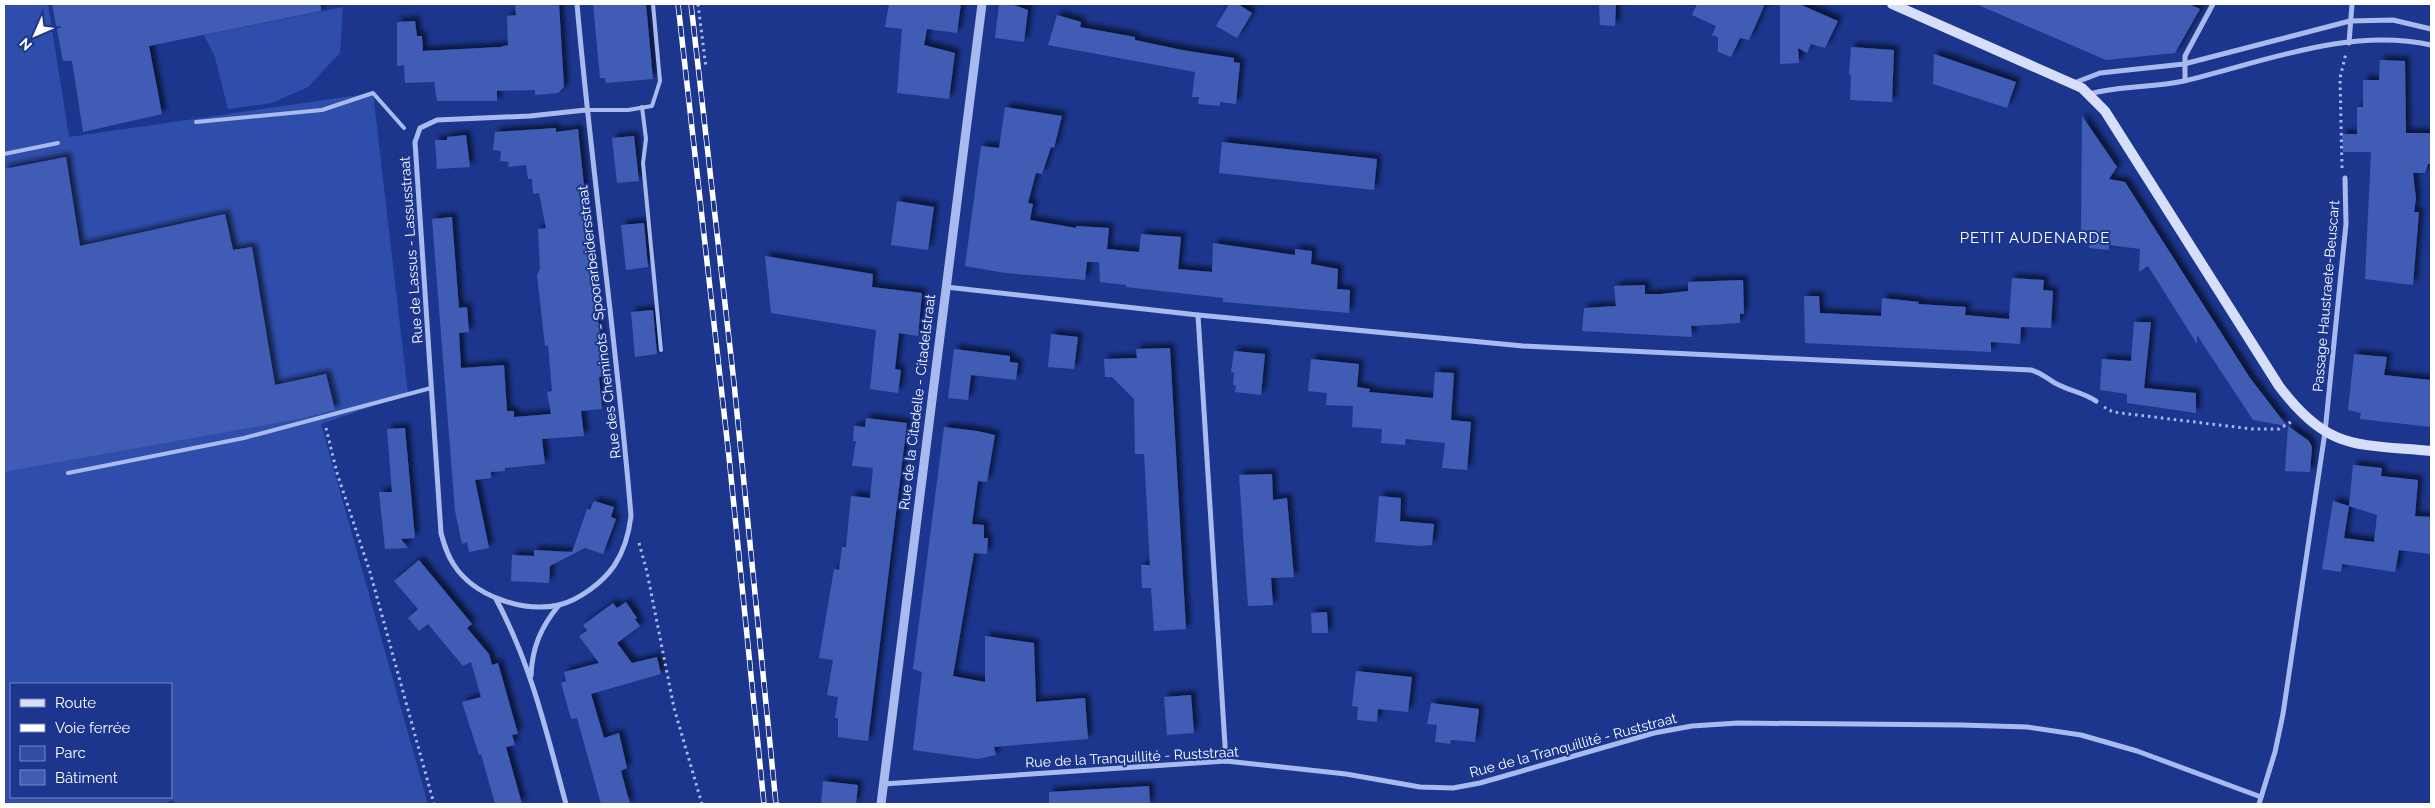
<svg xmlns="http://www.w3.org/2000/svg" width="2435" height="808" font-family="Raleway,sans-serif">
<style>
.green{fill:#2f4eac;fill-rule:evenodd}
.building{fill:#405cb4;filter:url(#shadow)}
.lines{fill:none;stroke-linecap:round;stroke-linejoin:round}
.path{stroke:#a9baee;stroke-width:3;stroke-dasharray:2.5 4;stroke-linecap:butt}
.service{stroke:#a9baee;stroke-width:4}
.minor{stroke:#a9baee;stroke-width:5}
.tertiary{stroke:#a9baee;stroke-width:9}
.secondary{stroke:#d6defa;stroke-width:10}
.rail-casing{stroke:#fff;stroke-width:5.5}
.rail{stroke:#1c368e;stroke-width:4;stroke-dasharray:11;stroke-linecap:butt}
.labels{text-anchor:middle;dominant-baseline:central;stroke-width:4;stroke-linejoin:round;paint-order:stroke}
.street-label{font-size:14px;fill:#fff;stroke:#1c368e}
.neighbourhood-label{font-size:15px;letter-spacing:1px;fill:#fff;stroke:#1c368e}
</style>
<defs>
<filter id="shadow"><feDropShadow dx="4.5" dy="-4.5" stdDeviation="2.5" flood-color="#0009"/></filter>
</defs>
<rect width="100%" height="100%" fill="#1c368e"/>
<!-- green -->
<g class="green">
<path d="M4,4h44l21,133 304,-44 35,301 -87,30 107,380h-253l-2,-4 -10,4h-159zM11,684h160v113h-160z"/>
<polygon points="343,7 340,53 308,87 272,103 228,109 215,57 204,35"/>
</g>
<!-- building -->
<g class="building">
<polygon points="52,4 321,4 321,11 149,46 162,114 83,132 72,61 63,61"/>
<polygon points="515,4 559,4 564,87 558,93 535,95 535,90 497,91 497,101 437,101 434,82 405,83 404,65 397,66 397,22 415,21 417,36 422,36 423,51 500,47 508,45 507,16 516,15"/>
<polygon points="593,4 646,4 653,79 606,83 605,78 600,78"/>
<polygon points="889,4 961,4 957,33 927,29 924,45 955,53 949,99 897,93 902,29 885,27"/>
<polygon points="999,4 1011,4 1028,10 1024,42 995,38"/>
<polygon points="1229,4 1238,4 1252,13 1237,38 1216,26"/>
<polygon points="1599,4 1616,4 1615,26 1600,25"/>
<polygon points="1697,4 1765,4 1749,40 1740,38 1731,57 1718,52 1718,37 1712,35 1716,26 1692,15"/>
<polygon points="1780,4 1799,4 1838,21 1825,48 1811,44 1807,53 1798,48 1799,63 1780,64"/>
<polygon points="1976,4 2189,4 2200,9 2175,53 2106,60"/>
<polygon points="1057,15 1081,22 1080,27 1135,37 1135,40 1182,50 1234,58 1234,62 1240,63 1236,104 1220,102 1220,106 1198,104 1199,97 1192,97 1195,72 1048,45"/>
<polygon points="1851,47 1894,50 1892,102 1850,100 1851,75 1849,75"/>
<polygon points="1934,54 2016,82 2007,108 1933,84"/>
<polygon points="2380,60 2405,61 2406,133 2431,133 2431,164 2428,164 2425,173 2413,173 2416,199 2414,212 2419,212 2413,285 2365,279 2371,152 2343,152 2342,134 2357,134 2357,107 2363,107 2363,80 2379,80"/>
<polygon points="1005,107 1062,116 1054,148 1051,147 1042,174 1036,173 1028,203 1033,204 1030,220 1076,228 1076,226 1109,228 1107,249 1139,252 1141,234 1181,237 1178,269 1212,272 1213,243 1295,255 1295,249 1312,251 1311,264 1338,269 1337,289 1350,290 1349,313 1223,302 1223,298 1126,287 1126,285 1100,282 1099,262 1087,262 1085,280 1005,273 965,266 981,146 999,148"/>
<polygon points="2082,116 2117,167 2109,179 2125,182 2250,378 2287,426 2253,420 2197,335 2197,344 2148,266 2139,272 2140,249 2109,245 2109,250 2089,248 2090,231 2081,230"/>
<polygon points="556,128 556,132 578,129 604,376 599,377 602,409 581,411 584,436 542,439 545,464 505,468 505,471 491,472 491,478 475,480 489,548 469,552 467,542 462,544 455,511 432,219 452,217 459,308 467,307 469,332 459,333 461,368 504,365 507,411 514,411 514,417 551,414 547,392 552,391 548,345 545,346 537,275 540,269 538,229 546,228 539,193 533,194 532,179 528,179 526,165 508,167 509,162 500,161 501,151 493,150 495,132"/>
<polygon points="466,135 470,167 437,169 435,140 447,140 447,137"/>
<polygon points="634,136 639,181 617,183 612,138"/>
<polygon points="1222,142 1377,159 1374,190 1219,173"/>
<polygon points="66,157 80,246 225,214 233,250 252,247 275,385 326,374 335,410 299,419 4,472 4,169"/>
<polygon points="897,201 934,207 928,250 891,245"/>
<polygon points="644,223 648,267 626,270 621,225"/>
<polygon points="765,256 873,274 872,287 922,293 918,336 899,333 895,369 901,370 898,393 870,389 876,330 771,313"/>
<polygon points="2012,278 2044,280 2043,290 2053,291 2051,328 2021,327 2020,344 1991,342 1991,352 1805,343 1804,296 1819,296 1820,313 1881,316 1882,298 1919,302 1918,304 1966,307 1965,315 2009,319"/>
<polygon points="1743,280 1744,314 1740,314 1740,323 1691,326 1692,337 1582,331 1584,308 1616,306 1614,286 1645,285 1645,294 1661,294 1688,291 1688,282"/>
<polygon points="653,310 657,354 635,357 631,312"/>
<polygon points="2134,322 2151,322 2144,388 2196,393 2196,413 2127,403 2127,394 2100,390 2102,359 2131,361"/>
<polygon points="1051,334 1078,337 1074,369 1048,367"/>
<polygon points="1170,348 1186,629 1154,631 1151,588 1142,588 1141,565 1150,565 1144,454 1135,454 1134,399 1112,377 1105,377 1104,359 1137,358 1136,349"/>
<polygon points="954,349 1010,356 1010,362 1018,363 1016,380 971,375 968,400 948,398"/>
<polygon points="1234,351 1265,354 1261,395 1235,392 1236,385 1233,385 1234,373 1231,372"/>
<polygon points="2354,354 2387,357 2384,375 2431,380 2431,427 2360,419 2361,413 2348,410"/>
<polygon points="1311,359 1359,364 1357,387 1370,389 1369,392 1433,398 1435,372 1454,373 1451,420 1471,422 1467,470 1442,468 1445,443 1406,439 1405,445 1381,443 1382,429 1352,427 1353,406 1326,405 1327,393 1308,391"/>
<polygon points="866,418 907,423 868,741 838,737 838,718 835,718 838,697 827,695 833,660 819,658 834,569 839,570 842,547 846,547 851,496 870,498 873,468 852,466 856,441 853,441 854,426 865,427"/>
<polygon points="2288,426 2309,441 2312,447 2310,472 2285,471"/>
<polygon points="944,427 977,431 995,435 987,482 978,481 972,524 984,525 984,538 988,538 987,554 974,553 953,676 985,682 985,636 1034,643 1036,702 1085,698 1088,739 994,747 996,755 978,759 913,750 922,672 913,669"/>
<polygon points="405,428 415,538 401,539 408,548 385,549 379,492 392,492 387,429"/>
<polygon points="2353,465 2382,468 2381,476 2418,480 2415,516 2431,517 2431,554 2399,550 2395,572 2342,564 2341,572 2322,569 2333,501 2349,506 2344,538 2374,542 2377,515 2349,506"/>
<polygon points="1272,474 1273,500 1287,498 1294,577 1271,578 1273,605 1248,606 1239,475"/>
<polygon points="1379,496 1401,498 1400,521 1434,524 1432,545 1420,546 1375,542"/>
<polygon points="594,501 614,507 611,517 616,519 603,554 585,548 550,566 549,583 511,581 512,555 534,556 534,550 572,552 587,509 590,510"/>
<polygon points="419,560 472,624 467,628 489,654 492,665 498,663 518,734 512,735 515,745 506,747 522,804 495,804 481,754 479,755 462,702 481,697 471,662 463,666 428,624 419,631 408,618 418,609 394,581"/>
<polygon points="626,602 637,618 635,619 640,626 617,643 632,663 657,657 661,674 591,694 604,738 619,733 627,768 621,771 630,804 601,804 577,718 571,719 561,683 566,681 564,672 599,663 579,636 587,631 583,625 613,603 617,608"/>
<polygon points="1327,612 1328,633 1312,633 1311,613"/>
<polygon points="1356,671 1412,677 1408,712 1378,709 1377,722 1357,720 1358,707 1352,706"/>
<polygon points="1191,695 1194,733 1167,735 1164,697"/>
<polygon points="1431,703 1479,709 1475,742 1451,740 1450,744 1435,742 1437,725 1427,724"/>
<polygon points="823,781 858,785 856,804 821,804"/>
<polygon points="1149,786 1150,804 1049,804 1049,792"/>
</g>
<g class="lines">
<!-- path -->
<g class="path">
<polyline points="698,4 706,68"/>
<polyline points="2342,168 2340,78 2346,53"/>
<polyline points="2104,407 2113,412 2252,429 2279,429 2291,422"/>
<polyline points="326,428 337,473 370,572 434,804"/>
<polyline points="639,543 647,572 674,708 702,804"/>
</g>
<!-- service -->
<g class="service">
<polyline points="642,107 646,139 643,163 661,350"/>
<polyline points="586,110 628,110 652,106 660,81 653,4"/>
<polyline points="196,122 322,110 373,93 404,128"/>
<polyline points="4,154 58,143"/>
<polyline points="68,473 244,438 431,388"/>
</g>
<!-- minor -->
<g class="minor">
<path d="M577,4c15,171 40,341 54,512 -2,17 -7,35 -17,50 -12,17 -35,34 -55,39 -36,8 -85,-9 -105,-40 -7,-10 -10,-21 -13,-32l-26,-391 5,-14 17,-8 93,-4 56,-6"/>
<polyline points="2349,43 2352,4"/>
<polyline points="2185,80 2185,56 2213,4"/>
<polyline points="2074,83 2100,73 2184,64 2350,21 2393,20 2431,29"/>
<path d="M2089,94c32,-9 63,-6 95,-13 80,-19 164,-54 247,-36"/>
<path d="M946,287l252,28 325,31 508,24c12,3 17,10 28,15 12,6 25,8 37,16"/>
<polyline points="1198,315 1226,761"/>
<path d="M496,599c35,65 51,135 70,205"/>
<path d="M531,676c1,-29 10,-49 28,-71"/>
<polyline points="883,784 1226,761 1346,774 1420,787 1453,788 1480,783 1654,733 1692,726 1738,723 1961,725 2027,727 2081,735 2137,751 2261,797"/>
<polyline points="2259,804 2275,752 2283,714 2325,432 2346,224 2345,178"/>
</g>
<!-- tertiary -->
<polyline class="tertiary" points="881,804 982,4"/>
<!-- secondary -->
<path class="secondary" d="M1892,4l190,84 23,23 174,275c49,65 77,58 152,65"/>
<!-- rail casing -->
<g class="rail-casing">
<g id="rail">
<polyline points="678,4 729,457 764,804"/>
<polyline points="691,4 734,383 776,804"/>
</g>
</g>
<!-- rail -->
<use href="#rail" class="rail"/>
</g>
<g class="labels">
<!-- street labels -->
<g class="street-label">
<text transform="translate(411 250) rotate(-94)">Rue de Lassus - Lassusstraat</text>
<text transform="translate(2326 296) rotate(-85)">Passage Haustraete-Beuscart</text>
<text transform="translate(599 322) rotate(-97)">Rue des Cheminots - Spoorarbeidersstraat</text>
<text transform="translate(917 402) rotate(-83)">Rue de la Citadelle - Citadelstraat</text>
<text transform="translate(1573 745) rotate(-15)">Rue de la Tranquillité - Ruststraat</text>
<text transform="translate(1132 757) rotate(-3)">Rue de la Tranquillité - Ruststraat</text>
</g>
<!-- neighbourhood labels -->
<g class="neighbourhood-label">
<text x="2035" y="238">PETIT AUDENARDE</text>
</g>
</g>
<!-- border -->
<rect width="2435" height="808" fill="none" stroke="#ffffff" stroke-width="10"/>
<!-- legend -->
<rect x="10" y="683" width="162" height="115" fill="#1c368e" stroke="#7786bb"/>
<rect x="20" y="699" width="25" height="8" fill="#d6defa" stroke="#7786bb"/>
<text x="55" y="708" font-size="15" fill="#ffffff">Route</text>
<rect x="20" y="724" width="25" height="8" fill="#ffffff" stroke="#7786bb"/>
<text x="55" y="733" font-size="15" fill="#ffffff">Voie ferrée</text>
<rect x="20" y="746" width="25" height="15" fill="#2f4eac" stroke="#7786bb"/>
<text x="55" y="758" font-size="15" fill="#ffffff">Parc</text>
<rect x="20" y="770" width="25" height="15" fill="#405cb4" stroke="#7786bb"/>
<text x="55" y="783" font-size="15" fill="#ffffff">Bâtiment</text>
<!-- north arrow -->
<g transform="translate(35 35) rotate(225)" stroke="#1c368e" stroke-width="4" paint-order="stroke">
<path d="M0-4L9 19L0 12L-9 19Z" fill="#ffffff"/>
<text y="-8" font-size="14" font-weight="bold" text-anchor="middle" fill="#ffffff">N</text>
</g>
</svg>
